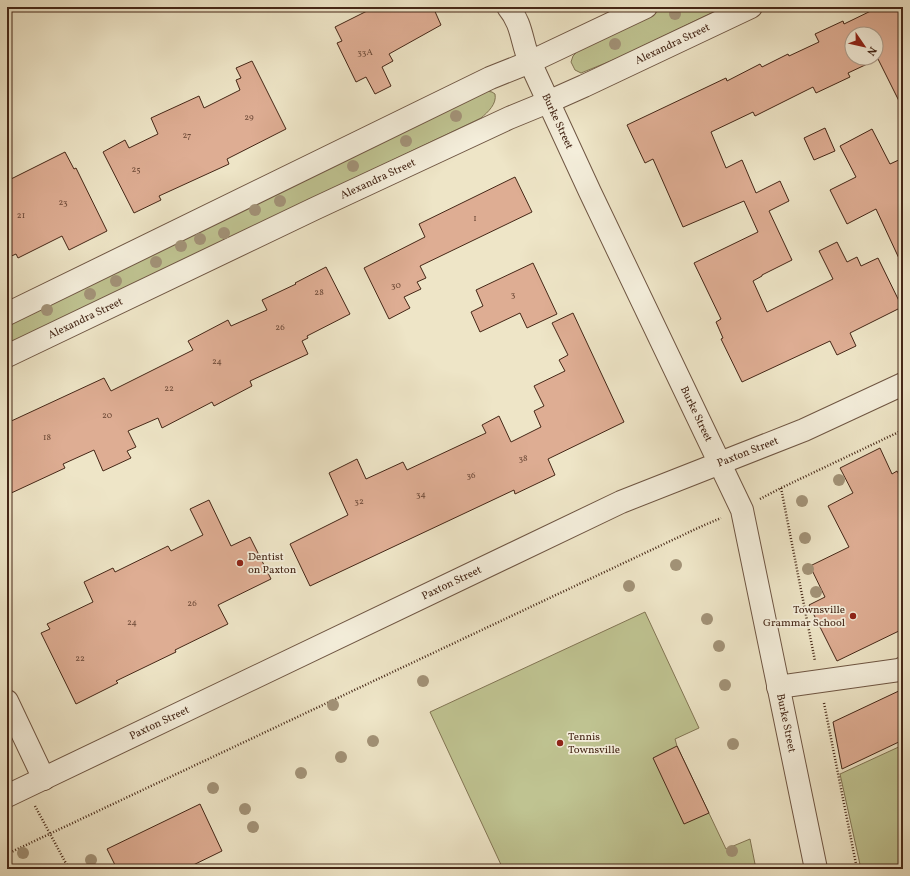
<svg xmlns="http://www.w3.org/2000/svg" width="910" height="876" font-family="Vollkorn,serif">
<style>
.green{fill:#bfc391;stroke:#827554}
.building{fill:#dead93;stroke:#452717;fill-rule:evenodd}
.lines{fill:none;stroke-linecap:round;stroke-linejoin:round}
.minor-casing{stroke:#6f5643;stroke-width:24}
.path{stroke:#452717;stroke-width:2.5;stroke-dasharray:1 2;stroke-linecap:butt}
.minor{stroke:#f4eedb;stroke-width:22}
.tree{fill:#a29277}
.poi-dot{fill:#8f2418;stroke:#f4eedb;stroke-width:1.5}
.labels{text-anchor:middle;dominant-baseline:central;stroke-width:3.5;stroke-linejoin:round;paint-order:stroke}
.number-label{font-size:9px;fill:#6b4836}
.street-label{font-size:11px;fill:#452717;stroke:#f4eedb}
.poi-label{font-size:11px;fill:#452717;stroke:#f4eedb;text-anchor:start}
</style>
<rect width="100%" height="100%" fill="#eee5c7"/>
<filter id="stains"><feTurbulence type="fractalNoise" baseFrequency=".005" numOctaves="4"/><feColorMatrix values="0 0 0 0 .2 0 0 0 0 .09 0 0 0 0 .02 0 0 0 .5 -.17"/></filter>
<radialGradient id="worn" r=".72"><stop offset=".6" stop-color="#630" stop-opacity="0"/><stop offset="1" stop-color="#630" stop-opacity=".3"/></radialGradient>
<!-- green -->
<g class="green">
<polygon points="665,7 724,7 618,58 581,73 575,70 571,62 573,56 583,46"/>
<path d="M487,91l5,1 3,2c2,10 -7,18 -14,24l-474,226v-24z"/>
<polygon points="645,612 699,728 675,739 677,746 726,849 750,839 756,869 503,869 430,712"/>
<polygon points="903,745 903,869 861,869 840,774"/>
</g>
<!-- building -->
<g class="building">
<polygon points="375,7 433,7 441,25 389,54 393,61 382,67 391,86 375,94 366,77 356,82 337,43 342,41 335,27"/>
<path d="M879,7h24v102l-25,-50 -30,14 2,4 -34,16 -3,-6 -58,29 -2,-4 -42,20 15,36 16,-8 14,33 24,-12 9,20 -20,10 23,49 -30,15v1l-9,5 14,31 66,-33 -14,-28 18,-9 10,20 10,-5 4,9 17,-8 24,49 -52,26 6,13 -19,9 -7,-14 -88,41 -21,-43 2,-1 -7,-16 5,-3 -27,-56 64,-31 -14,-31 -61,26 -30,-68 -8,4 -18,-38 99,-47 1,3 33,-17 2,3 26,-13 1,2 30,-14 -4,-8 28,-13 1,3zM852,34h24v24h-24z"/>
<polygon points="252,61 286,129 227,159 229,164 159,196 161,200 134,213 103,152 125,140 129,148 158,134 151,118 199,96 204,108 240,90 236,80 241,78 236,68"/>
<polygon points="825,128 835,151 814,160 804,138"/>
<polygon points="872,129 890,164 903,158 903,267 876,209 847,224 830,190 856,177 840,146"/>
<polygon points="65,152 74,169 76,168 107,231 69,250 62,236 18,258 16,254 7,258 7,181"/>
<polygon points="515,177 532,212 420,266 426,278 417,282 421,289 404,297 410,308 389,319 364,268 425,237 419,224"/>
<polygon points="533,263 557,314 527,328 520,313 480,332 471,312 483,306 476,290"/>
<polygon points="326,267 350,314 307,336 308,338 302,341 308,354 250,381 252,386 214,406 212,402 162,428 158,418 128,431 136,447 127,451 131,458 103,471 94,450 63,464 65,468 7,495 7,423 104,378 111,391 193,350 188,341 228,320 231,326 267,310 262,300 296,284 295,283"/>
<polygon points="573,313 624,422 548,459 555,475 515,494 514,490 310,586 290,544 348,515 329,473 357,459 366,479 403,462 407,470 486,433 482,425 499,416 511,442 541,427 534,411 544,406 534,386 565,371 559,360 568,355 552,323"/>
<polygon points="880,448 892,474 897,471 903,482 903,629 837,661 809,605 825,597 810,566 849,547 828,506 853,493 840,468"/>
<polygon points="209,500 231,546 250,537 271,579 218,605 228,624 175,650 176,652 116,681 118,683 76,704 41,633 50,629 47,624 93,602 84,582 113,568 115,572 168,546 171,551 203,535 190,509"/>
<polygon points="903,689 903,740 842,769 833,722"/>
<polygon points="677,746 709,813 684,824 653,758"/>
<polygon points="200,804 222,851 185,869 117,869 107,849"/>
</g>
<g class="lines">
<!-- minor casing -->
<g class="minor-casing">
<g id="minor">
<path id="s1" d="M508,7c15,18 13,35 22,55l60,130 152,318 74,359"/>
<polyline points="7,314 490,78 530,62 646,7"/>
<path id="s2" d="M7,356l307,-147 195,-91 39,-16 36,-16 167,-79"/>
<polyline points="778,687 899,670 903,668"/>
<polyline points="7,701 44,779"/>
<path id="s3" d="M7,796l614,-294 183,-72 99,-46"/>
</g>
</g>
<!-- path -->
<g class="path">
<polyline points="781,488 815,661"/>
<polyline points="760,499 781,488 903,430"/>
<polyline points="824,703 857,869"/>
<polyline points="35,806 69,869"/>
<polyline points="7,854 700,527 721,518"/>
</g>
<!-- minor -->
<use href="#minor" class="minor"/>
</g>
<!-- trees -->
<g class="tree">
<circle cx="675" cy="14" r="6"/>
<circle cx="615" cy="44" r="6"/>
<circle cx="456" cy="116" r="6"/>
<circle cx="406" cy="141" r="6"/>
<circle cx="353" cy="166" r="6"/>
<circle cx="280" cy="201" r="6"/>
<circle cx="255" cy="210" r="6"/>
<circle cx="224" cy="233" r="6"/>
<circle cx="200" cy="239" r="6"/>
<circle cx="181" cy="246" r="6"/>
<circle cx="156" cy="262" r="6"/>
<circle cx="116" cy="281" r="6"/>
<circle cx="90" cy="294" r="6"/>
<circle cx="47" cy="310" r="6"/>
<circle cx="839" cy="480" r="6"/>
<circle cx="802" cy="501" r="6"/>
<circle cx="805" cy="538" r="6"/>
<circle cx="676" cy="565" r="6"/>
<circle cx="808" cy="569" r="6"/>
<circle cx="629" cy="586" r="6"/>
<circle cx="816" cy="592" r="6"/>
<circle cx="707" cy="619" r="6"/>
<circle cx="719" cy="646" r="6"/>
<circle cx="423" cy="681" r="6"/>
<circle cx="725" cy="685" r="6"/>
<circle cx="333" cy="705" r="6"/>
<circle cx="373" cy="741" r="6"/>
<circle cx="733" cy="744" r="6"/>
<circle cx="341" cy="757" r="6"/>
<circle cx="301" cy="773" r="6"/>
<circle cx="213" cy="788" r="6"/>
<circle cx="245" cy="809" r="6"/>
<circle cx="253" cy="827" r="6"/>
<circle cx="732" cy="851" r="6"/>
<circle cx="23" cy="853" r="6"/>
<circle cx="91" cy="860" r="6"/>
</g>
<!-- markers -->
<g class="poi-dot">
<circle cx="240" cy="563" r="4"/>
<circle cx="853" cy="616" r="4"/>
<circle cx="560" cy="743" r="4"/>
</g>
<g class="labels">
<!-- number labels -->
<g class="number-label">
<text x="365" y="52">33A</text>
<text x="249" y="117">29</text>
<text x="187" y="135">27</text>
<text x="136" y="169">25</text>
<text x="63" y="202">23</text>
<text x="21" y="215">21</text>
<text x="475" y="218">1</text>
<text x="396" y="285">30</text>
<text x="319" y="292">28</text>
<text x="513" y="294">3</text>
<text x="280" y="327">26</text>
<text x="217" y="361">24</text>
<text x="169" y="388">22</text>
<text x="107" y="415">20</text>
<text x="47" y="437">18</text>
<text x="523" y="458">38</text>
<text x="471" y="475">36</text>
<text x="421" y="494">34</text>
<text x="359" y="501">32</text>
<text x="192" y="603">26</text>
<text x="132" y="622">24</text>
<text x="80" y="658">22</text>
</g>
<!-- street labels -->
<g class="street-label">
<text stroke="none"><textPath href="#s2" startOffset="735">Alexandra Street</textPath></text>
<text stroke="none"><textPath href="#s1" startOffset="125">Burke Street</textPath></text>
<text stroke="none"><textPath href="#s2" startOffset="411">Alexandra Street</textPath></text>
<text stroke="none"><textPath href="#s2" startOffset="87">Alexandra Street</textPath></text>
<text stroke="none"><textPath href="#s1" startOffset="449">Burke Street</textPath></text>
<text stroke="none"><textPath href="#s3" startOffset="817">Paxton Street</textPath></text>
<text stroke="none"><textPath href="#s3" startOffset="493">Paxton Street</textPath></text>
<text stroke="none"><textPath href="#s3" startOffset="169">Paxton Street</textPath></text>
<text stroke="none"><textPath href="#s1" startOffset="773">Burke Street</textPath></text>
</g>
<!-- poi labels -->
<g class="poi-label">
<text x="248" y="557">Dentist<tspan x="248" dy="13">on Paxton</tspan></text>
<text x="845" y="610" text-anchor="end">Townsville<tspan x="845" dy="13">Grammar School</tspan></text>
<text x="568" y="737">Tennis<tspan x="568" dy="13">Townsville</tspan></text>
</g>
</g>
<!-- margin -->
<rect width="910" height="876" fill="none" stroke="#eee5c7" stroke-width="24"/>
<rect x="8" y="8" width="894" height="860" fill="none" stroke="#452717" stroke-width="2"/>
<rect x="12" y="12" width="886" height="852" fill="none" stroke="#452717"/>
<!-- north arrow -->
<g transform="translate(864 46) rotate(124)"><circle r="19" fill="#f4eedb" stroke="#ae9e8d"/>
<path d="M0-3L7 15L0 10L-7 15Z" fill="#8f2418"/>
<text y="-6" font-size="11" font-weight="bold" text-anchor="middle" fill="#452717">N</text>
</g>
<rect width="100%" height="100%" filter="url(#stains)"/>
<rect width="100%" height="100%" fill="url(#worn)"/>
</svg>
